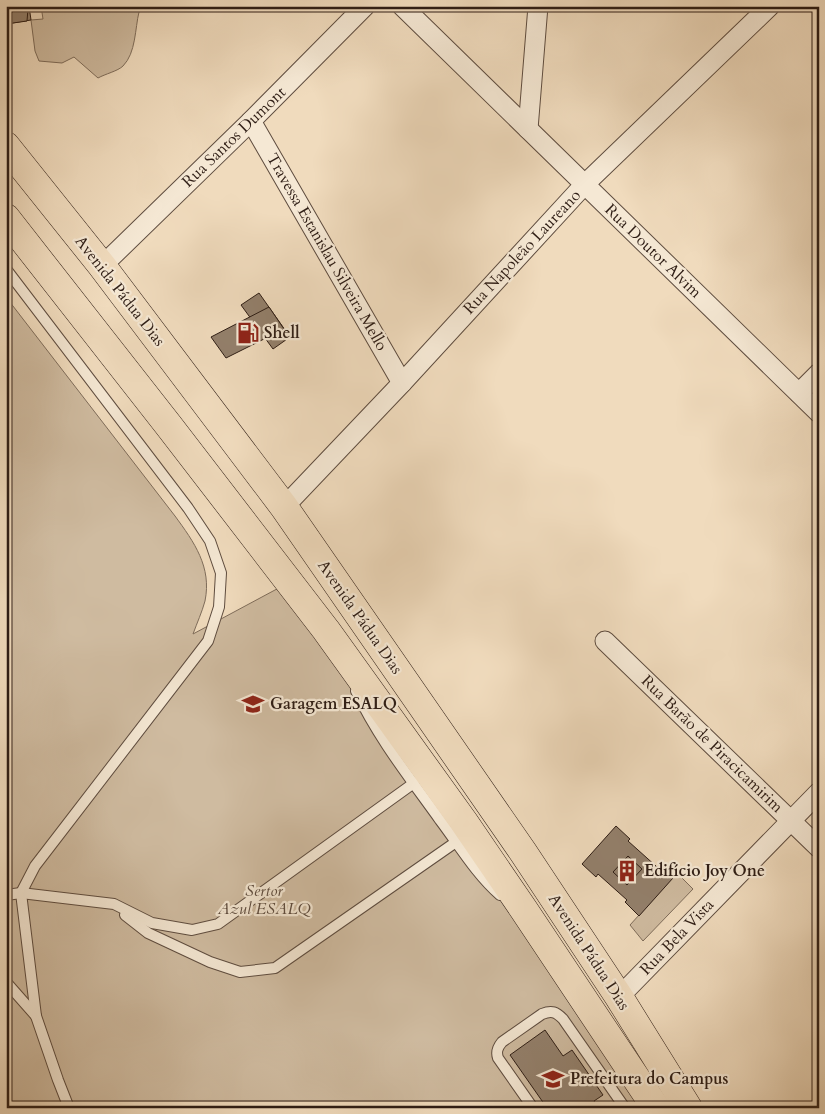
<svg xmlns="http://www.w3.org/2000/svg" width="825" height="1114" font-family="Cardo,serif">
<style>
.green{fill:#cfbba0;stroke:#7e6c5a}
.building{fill:#93806c;stroke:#2e1d15}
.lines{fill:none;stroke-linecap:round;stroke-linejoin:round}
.lane-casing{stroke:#5e4c3f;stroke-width:12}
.street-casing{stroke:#5e4c3f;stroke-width:21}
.highway-casing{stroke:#2e1d15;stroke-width:29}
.lane{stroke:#f5e8d4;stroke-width:10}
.street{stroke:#f5e8d4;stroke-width:19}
.highway{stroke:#f0dbbd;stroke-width:28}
.labels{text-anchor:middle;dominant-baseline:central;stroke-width:4.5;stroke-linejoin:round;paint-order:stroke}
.street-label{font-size:16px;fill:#2e1d15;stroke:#f5e8d4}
.poi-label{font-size:16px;font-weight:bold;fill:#2e1d15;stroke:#f5e8d4;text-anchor:start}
.park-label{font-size:16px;font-style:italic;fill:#5e4c3f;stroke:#f5e8d4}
</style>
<rect width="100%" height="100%" fill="#f0dbbd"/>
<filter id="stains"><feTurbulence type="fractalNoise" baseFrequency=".004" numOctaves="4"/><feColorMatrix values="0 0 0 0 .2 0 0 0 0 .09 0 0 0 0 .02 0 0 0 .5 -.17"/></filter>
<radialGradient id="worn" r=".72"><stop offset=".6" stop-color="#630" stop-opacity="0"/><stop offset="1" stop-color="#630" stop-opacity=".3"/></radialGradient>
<!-- green -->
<g class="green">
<path d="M41,6h26l1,2 2,-2h82l-13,6c-4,16 -3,41 -16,54 -5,5 -18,8 -25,12l-24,-21 -12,6 -23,-2 -4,-10 -4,-31 12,-1z"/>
<path d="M6,297l169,219c19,26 37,51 30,85 -3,11 -8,22 -12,33l95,-51 364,525h-646z"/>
<polygon points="677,873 693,889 643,941 630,925"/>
</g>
<!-- building -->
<g class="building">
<polygon points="29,6 31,20 6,24 6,9"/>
<polygon points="28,9 27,21 6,24 6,11"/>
<polygon points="259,293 290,337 273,349 241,305"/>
<polygon points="269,307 284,329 226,358 211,337"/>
<polygon points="616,826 630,839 628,841 657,867 659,865 673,878 639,916 625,902 627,900 598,874 596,877 582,864"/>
<polygon points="628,856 642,869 627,885 613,872"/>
<polygon points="545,1030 563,1056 572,1050 603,1095 594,1101 599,1108 547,1108 510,1055"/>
</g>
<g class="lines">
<!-- lane casing -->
<g class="lane-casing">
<g id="lane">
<polyline points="6,269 188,508 210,541 221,573 219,607 208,641 35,866 21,893 36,1016 58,1080 69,1108"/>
<path d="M356,691c22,47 54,87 84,129 19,25 36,54 60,75"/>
<polyline points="6,895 21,893 114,904 152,923 192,930 218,924 414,783"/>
<polyline points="125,915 148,933 210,962 240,972 275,968 456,842"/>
<polyline points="6,982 36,1016"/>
<path d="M533,1108l-35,-50c-2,-6 -1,-10 4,-16l40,-28c10,-4 14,-2 21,5l62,89"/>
</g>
</g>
<!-- street casing -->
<g class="street-casing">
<g id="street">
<polyline points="402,6 819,413"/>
<polyline points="251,121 402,383"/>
<polyline points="528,129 538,6"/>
<polyline points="102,266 251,121 365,6"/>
<polyline points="799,393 819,373"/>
<polyline points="284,507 402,383 585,184 770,6"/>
<polyline points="605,641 819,848"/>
<polyline points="619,997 819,792"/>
</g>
</g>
<!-- highway casing -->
<g class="highway-casing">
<g id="highway">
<polyline points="6,146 102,266 284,507 523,852 619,997 688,1108"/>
<polyline points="6,218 169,426 326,630 464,822 524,910 656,1108"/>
</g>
</g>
<!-- lane -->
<use href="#lane" class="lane"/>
<!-- street -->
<use href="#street" class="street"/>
<!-- highway -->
<use href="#highway" class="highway"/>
</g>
<!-- icons -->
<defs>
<g id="fuel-bare" transform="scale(1.725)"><path d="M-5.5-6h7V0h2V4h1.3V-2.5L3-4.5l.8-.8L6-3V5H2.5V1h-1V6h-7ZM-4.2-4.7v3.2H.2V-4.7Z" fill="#8f2418" stroke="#f5e8d4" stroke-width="2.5" paint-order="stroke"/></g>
<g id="university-bare" transform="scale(1.725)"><path d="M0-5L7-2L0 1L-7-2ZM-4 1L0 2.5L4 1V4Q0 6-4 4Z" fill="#8f2418" stroke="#f5e8d4" stroke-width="2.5" paint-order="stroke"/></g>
<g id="building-bare" transform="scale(1.725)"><path d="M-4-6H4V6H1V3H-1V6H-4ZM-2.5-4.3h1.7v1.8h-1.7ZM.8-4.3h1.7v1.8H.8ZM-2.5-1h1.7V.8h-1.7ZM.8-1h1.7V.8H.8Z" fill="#8f2418" stroke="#f5e8d4" stroke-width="2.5" paint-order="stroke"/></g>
</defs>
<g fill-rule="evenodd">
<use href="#fuel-bare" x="248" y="333"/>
<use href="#university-bare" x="253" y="704"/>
<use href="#building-bare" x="627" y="871"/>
<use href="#university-bare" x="553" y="1079"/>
</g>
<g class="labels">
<!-- street labels -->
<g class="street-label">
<text transform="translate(234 137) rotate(-44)">Rua Santos Dumont</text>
<text transform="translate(653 251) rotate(44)">Rua Doutor Alvim</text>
<text transform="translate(327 252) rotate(60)">Travessa Estanislau Silveira Mello</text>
<text transform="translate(522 252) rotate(-47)">Rua Napoleão Laureano</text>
<text transform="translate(120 291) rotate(52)">Avenida Pádua Dias</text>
<text transform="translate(360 617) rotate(55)">Avenida Pádua Dias</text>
<text transform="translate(712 744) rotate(44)">Rua Barão de Piracicamirim</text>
<text transform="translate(677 937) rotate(-46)">Rua Bela Vista</text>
<text transform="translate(589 952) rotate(57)">Avenida Pádua Dias</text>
</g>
<!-- poi labels -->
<g class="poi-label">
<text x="264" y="333">Shell</text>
<text x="270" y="704">Garagem ESALQ</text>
<text x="644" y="871">Edifício Joy One</text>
<text x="570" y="1079">Prefeitura do Campus</text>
</g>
<!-- park labels -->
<g class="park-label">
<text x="264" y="891">Sertor<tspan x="264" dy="18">Azul ESALQ</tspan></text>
</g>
</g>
<!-- margin -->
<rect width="825" height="1114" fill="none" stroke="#f0dbbd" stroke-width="25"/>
<rect x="8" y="8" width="810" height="1099" fill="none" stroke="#2e1d15" stroke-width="2.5"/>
<rect x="12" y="12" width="800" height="1089" fill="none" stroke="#2e1d15"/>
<rect width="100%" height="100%" filter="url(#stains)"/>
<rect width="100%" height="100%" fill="url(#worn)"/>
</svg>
